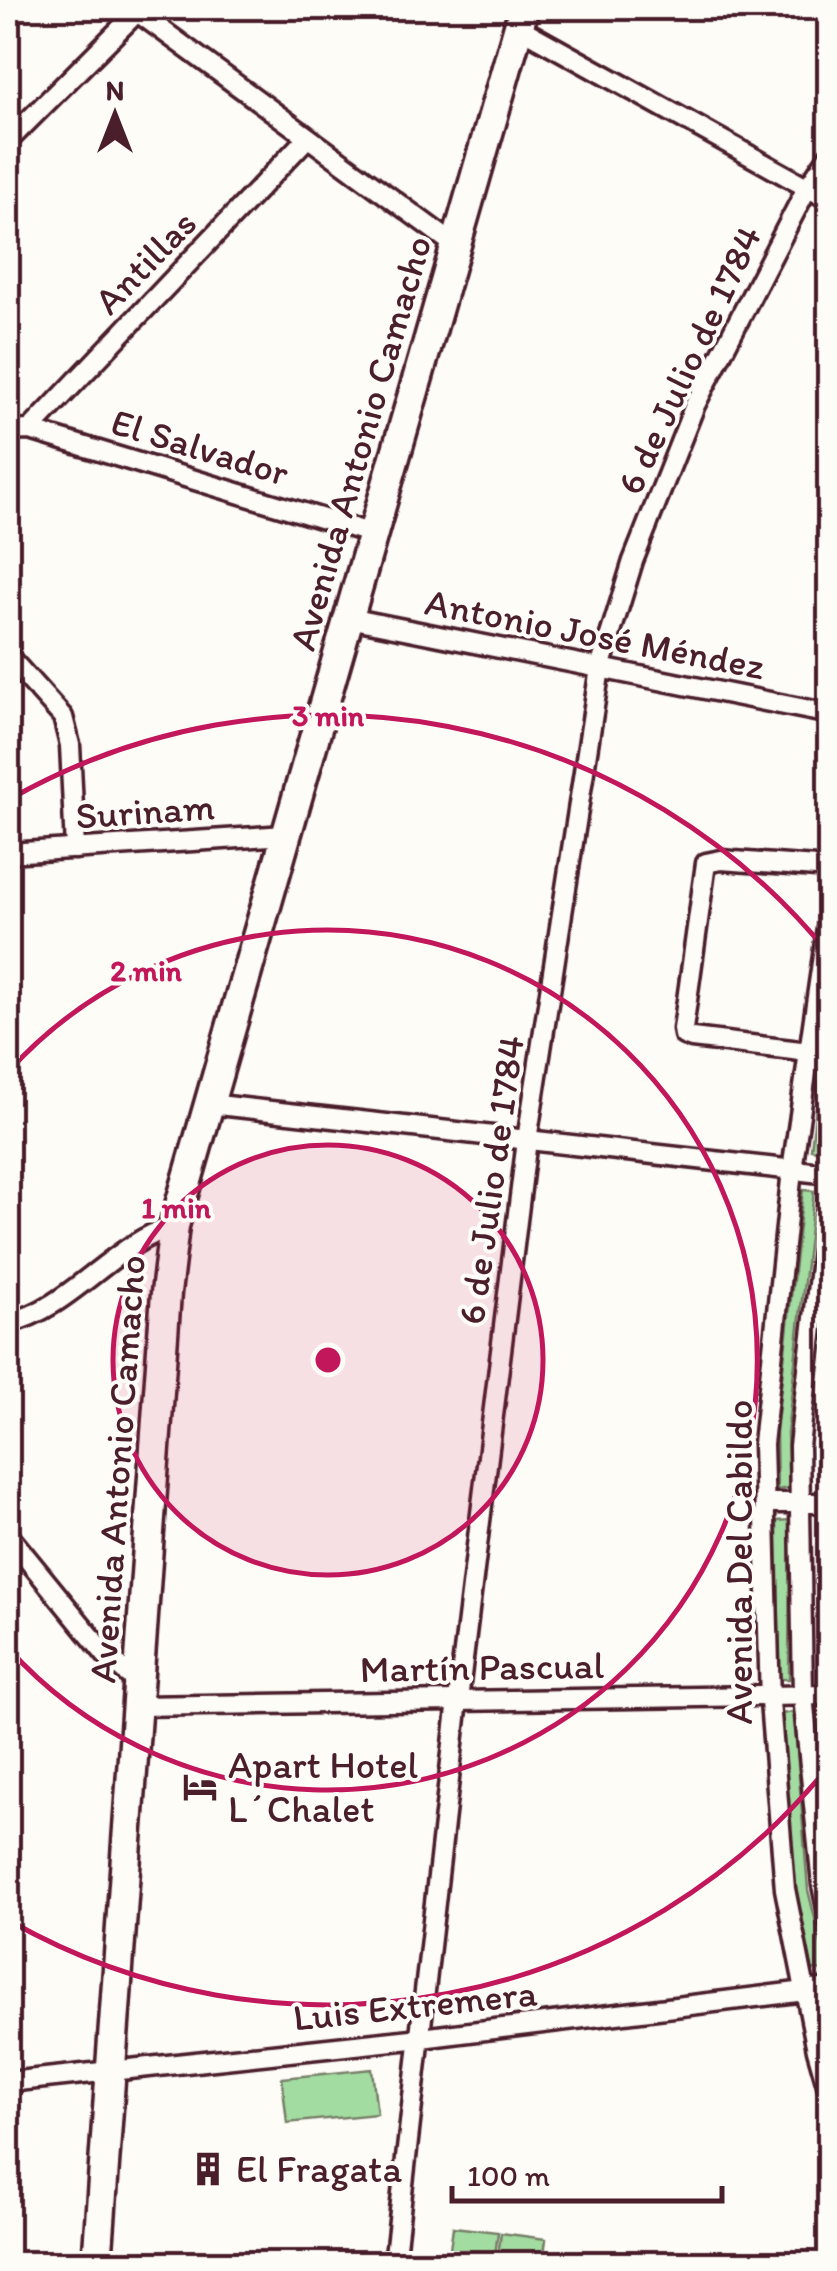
<svg xmlns="http://www.w3.org/2000/svg" width="837" height="2271" font-family="Itim,sans-serif">
<style>
.green{fill:#a2dca1;stroke:#767e66;stroke-width:2.5}
.lines{fill:none;stroke-linecap:round;stroke-linejoin:round}
.street-casing{stroke:#4a1f2b;stroke-width:25}
.secondary-casing{stroke:#4a1f2b;stroke-width:35}
.street{stroke:#fdfcf7;stroke-width:18}
.secondary{stroke:#fdfcf7;stroke-width:28}
.ring{fill:none;stroke:#c2185b;stroke-width:5}
.labels{text-anchor:middle;dominant-baseline:central;stroke-width:8;stroke-linejoin:round;paint-order:stroke}
.street-label{font-size:38px;fill:#4a1f2b;stroke:#fdfcf7}
.poi-label{font-size:38px;fill:#4a1f2b;stroke:#fdfcf7;text-anchor:start}
.centre{fill:#c2185b;stroke:#fdfcf7;stroke-width:5}
.ring-label{font-size:30px;text-anchor:middle;font-weight:bold;fill:#c2185b;stroke:#fdfcf7;stroke-width:8;stroke-linejoin:round;paint-order:stroke}
</style>
<rect width="100%" height="100%" fill="#fdfcf7"/>
<filter id="ink" filterUnits="userSpaceOnUse"><feTurbulence type="fractalNoise" baseFrequency=".01" numOctaves="2"/><feDisplacementMap in="SourceGraphic" scale="20" xChannelSelector="R" yChannelSelector="G"/><feConvolveMatrix kernelMatrix="1 2 1 2 8 2 1 2 1" color-interpolation-filters="sRGB"/></filter>
<g filter="url(#ink)">
<!-- green -->
<g class="green">
<polygon points="829,1000 830,1108 824,1151 811,1149"/>
<polygon points="803,1190 814,1191 787,1434 789,1488 777,1490 776,1432"/>
<polygon points="790,1520 789,1679 780,1679 777,1521"/>
<polygon points="794,1712 808,1890 828,1971 812,1970 796,1889 781,1714"/>
<polygon points="372,2069 377,2114 287,2123 282,2078"/>
<polygon points="453,2227 498,2232 494,2263 448,2263"/>
<polygon points="501,2233 546,2239 543,2263 497,2263"/>
</g>
<g class="lines">
<!-- street casing -->
<g class="street-casing">
<g id="street">
<polyline points="132,8 456,246"/>
<polyline points="518,27 830,200"/>
<polyline points="8,141 141,8"/>
<polyline points="30,430 307,138"/>
<polyline points="8,431 30,430 373,534"/>
<polyline points="349,618 830,714"/>
<polyline points="8,656 63,717 70,745 75,849"/>
<polyline points="8,853 286,835"/>
<polyline points="830,907 792,1170 763,1444 770,1702 785,1889 817,2050 830,2095"/>
<polyline points="809,1052 692,1038 684,1035 683,1029 706,863 721,860 830,868"/>
<polyline points="209,1104 830,1174"/>
<polyline points="830,1182 799,1446 803,1696 822,1885 830,1923"/>
<path d="M8,1323c63,-14 103,-79 166,-97"/>
<polyline points="765,1503 830,1503"/>
<polyline points="8,1535 106,1655 138,1683"/>
<polyline points="136,1706 830,1695"/>
<polyline points="8,2082 421,2038 830,1988"/>
<polyline points="394,2264 458,1700 527,1140 600,668 633,561 695,405 807,188 830,154"/>
</g>
</g>
<!-- secondary casing -->
<g class="secondary-casing">
<polyline id="secondary" points="97,2264 166,1293 174,1226 524,8"/>
</g>
<!-- street -->
<use href="#street" class="street"/>
<!-- secondary -->
<use href="#secondary" class="secondary"/>
</g>
</g>
<!-- distance rings -->
<circle cx="328" cy="1360" r="215" fill="#c2185b" fill-opacity=".12"/>
<g class="ring">
<circle cx="328" cy="1360" r="215"/>
<path d="M8 1072A430 430 0 1 1 8 1648"/>
<path d="M829 1766A645 645 0 0 1 10 1921M10 799A645 645 0 0 1 829 954"/>
</g>
<!-- icons -->
<defs>
<g id="hotel-bare" transform="scale(2.7)"><path d="M-6-4.5h1.5V1H6V5H4.5V3h-9V5H-6ZM-4 0a1.8 1.8 0 1 1 3.6 0ZM.5 0V-2.5h3Q6-2.5 6 0Z" fill="#4a1f2b" stroke="#fdfcf7" stroke-width="2.5" paint-order="stroke"/></g>
<g id="building-bare" transform="scale(2.7)"><path d="M-4-6H4V6H1V3H-1V6H-4ZM-2.5-4.3h1.7v1.8h-1.7ZM.8-4.3h1.7v1.8H.8ZM-2.5-1h1.7V.8h-1.7ZM.8-1h1.7V.8H.8Z" fill="#4a1f2b" stroke="#fdfcf7" stroke-width="2.5" paint-order="stroke"/></g>
</defs>
<g fill-rule="evenodd">
<use href="#hotel-bare" x="200" y="1787"/>
<use href="#building-bare" x="208" y="2169"/>
</g>
<g class="labels">
<!-- street labels -->
<g class="street-label">
<text transform="translate(145 262) rotate(-46)">Antillas</text>
<text transform="translate(689 360) rotate(-65)">6 de Julio de 1784</text>
<text transform="translate(360 443) rotate(-74)">Avenida Antonio Camacho</text>
<text transform="translate(200 447) rotate(17)">El Salvador</text>
<text transform="translate(595 634) rotate(11)">Antonio José Méndez</text>
<text transform="translate(145 811) rotate(-4)">Surinam</text>
<text transform="translate(491 1180) rotate(-82)">6 de Julio de 1784</text>
<text transform="translate(117 1469) rotate(-86)">Avenida Antonio Camacho</text>
<text transform="translate(739 1562) rotate(-90)">Avenida Del Cabildo</text>
<text transform="translate(482 1667) rotate(-1)">Martín Pascual</text>
<text transform="translate(415 2005) rotate(-6)">Luis Extremera</text>
</g>
<!-- poi labels -->
<g class="poi-label">
<text x="228" y="1765">Apart Hotel<tspan x="228" dy="44">L´Chalet</tspan></text>
<text x="236" y="2169">El Fragata</text>
</g>
</g>
<circle cx="328" cy="1360" r="15" class="centre"/>
<g class="ring-label">
<text x="328" y="726">3 min</text>
<text x="146" y="981">2 min</text>
<text x="176" y="1218">1 min</text>
</g>
<!-- margin -->
<rect width="837" height="2271" fill="none" stroke="#fdfcf7" stroke-width="40"/>
<rect x="20" y="20" width="797" height="2231" fill="none" stroke="#4a1f2b" stroke-width="4" filter="url(#ink)"/>
<!-- north arrow -->
<g transform="translate(115 115)" stroke="#fdfcf7" stroke-width="8" paint-order="stroke">
<path d="M0-8L18 38L0 25L-18 38Z" fill="#4a1f2b"/>
<text y="-15" font-size="28" font-weight="bold" text-anchor="middle" fill="#4a1f2b">N</text>
</g>
<!-- scale -->
<path d="M452 2186v15h270v-15" fill="none" stroke="#4a1f2b" stroke-width="5"/>
<text x="467" y="2186" font-size="30" fill="#4a1f2b" stroke="#fdfcf7" stroke-width="8" paint-order="stroke">100 m</text>
</svg>
